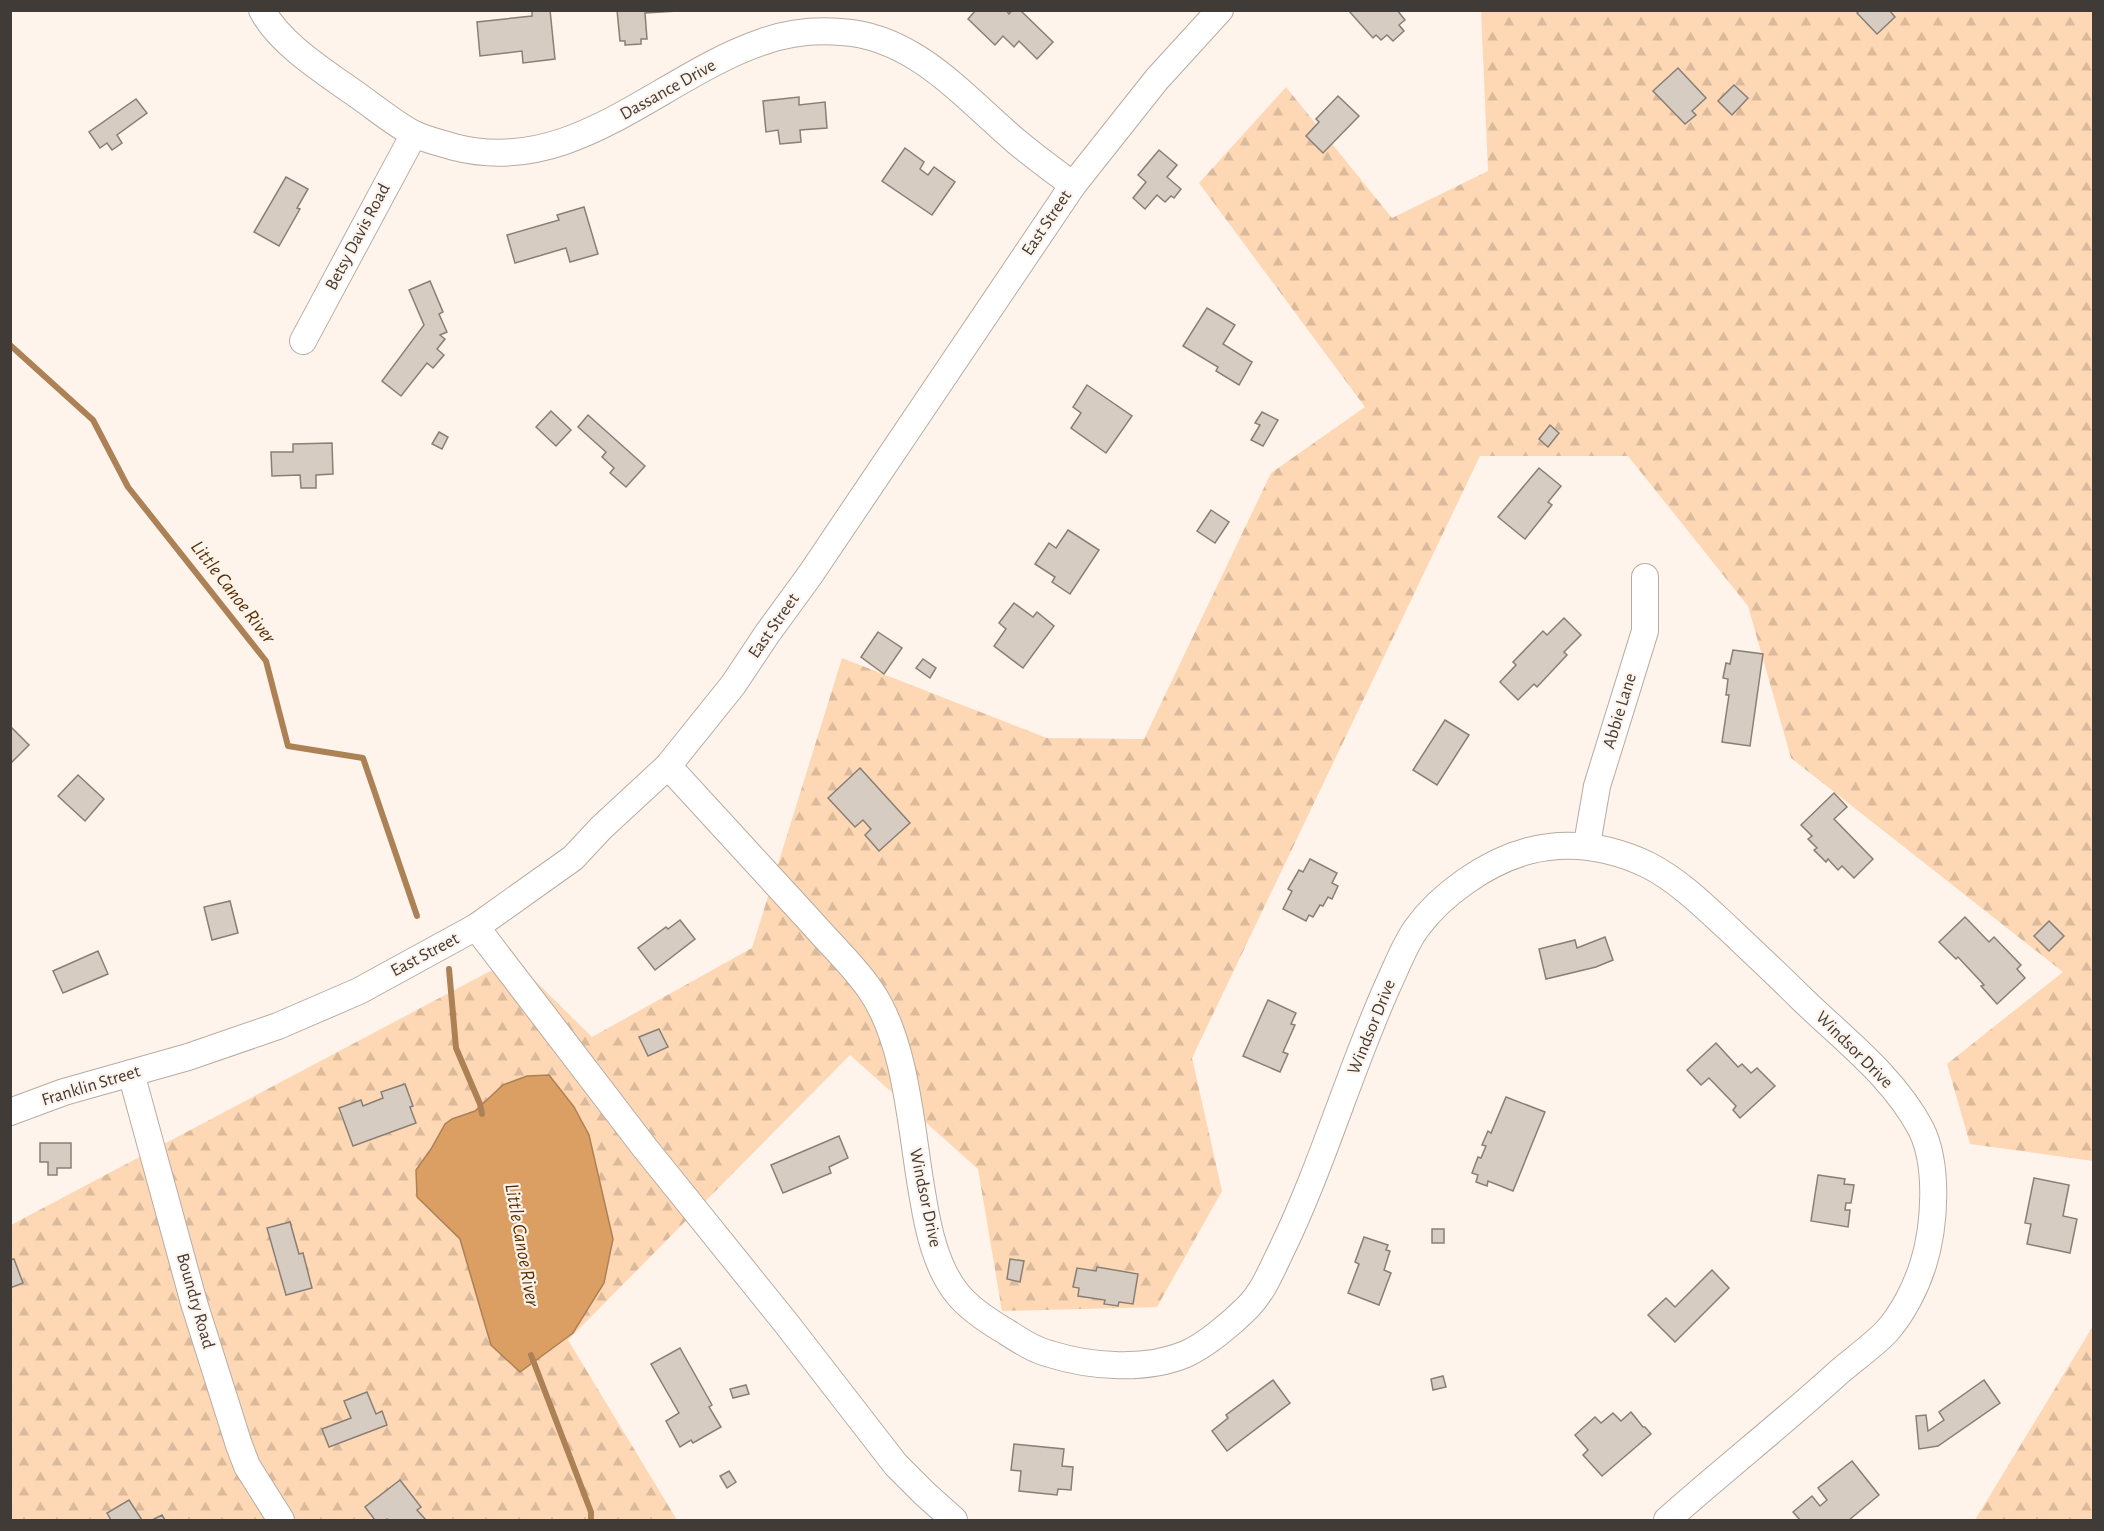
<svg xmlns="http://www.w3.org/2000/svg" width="2104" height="1531" font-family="'Alegreya Sans',sans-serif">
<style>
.forest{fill:url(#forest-firs)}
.water{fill:#dc9f63;stroke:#ad8156;stroke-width:1.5}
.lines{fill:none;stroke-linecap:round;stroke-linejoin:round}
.stream{stroke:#ad8156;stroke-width:6}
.building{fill:#d7ccc1;stroke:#897f75;stroke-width:1.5}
.minor-casing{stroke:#b7aca2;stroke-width:28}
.minor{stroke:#fff;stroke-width:26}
.labels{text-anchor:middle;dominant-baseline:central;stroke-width:4.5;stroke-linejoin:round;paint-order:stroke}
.street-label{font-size:18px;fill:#403b37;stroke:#fef4ec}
.water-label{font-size:20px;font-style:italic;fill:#573000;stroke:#fef4ec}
</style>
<defs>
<pattern id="forest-firs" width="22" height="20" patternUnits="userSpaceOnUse" patternTransform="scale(1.5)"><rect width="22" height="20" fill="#fed8b5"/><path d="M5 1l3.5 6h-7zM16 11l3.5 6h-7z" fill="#dbba9c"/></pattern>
</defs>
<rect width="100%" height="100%" fill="#fef4ec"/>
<!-- forest -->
<g class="forest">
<polygon points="1481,11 2093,11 2093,1161 1970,1144 1947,1064 2063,972 1791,758 1748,606 1628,456 1480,456 1192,1058 1222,1191 1157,1307 1002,1311 978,1169 850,1055 568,1340 677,1520 11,1520 11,1225 513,959 592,1037 752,948 842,658 1047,738 1144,739 1271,473 1365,407 1199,183 1286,87 1392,218 1488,171"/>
<polygon points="2093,1326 2093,1520 1975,1520"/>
</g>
<!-- water -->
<polygon class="water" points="549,1075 574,1107 589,1135 613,1239 604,1283 573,1333 520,1372 491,1345 460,1239 417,1197 416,1170 431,1149 445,1124 452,1119 475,1111 503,1085 527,1076"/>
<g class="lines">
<!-- stream -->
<g class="stream">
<polyline points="10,345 93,420 128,487 266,661 288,746 363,758 417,916"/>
<polyline points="449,969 456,1048 480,1104 482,1114"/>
<polyline points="531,1355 591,1512 591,1520"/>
</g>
</g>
<!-- building -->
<g class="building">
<polygon points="532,10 550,10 555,59 523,63 522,51 480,56 477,22 532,16"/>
<polygon points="617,10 677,10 677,11 645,13 647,39 641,39 641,44 625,45 625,41 620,41"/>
<polygon points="976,10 1006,10 1009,14 1012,10 1020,10 1053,42 1037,59 1019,41 1014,47 1003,36 995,45 968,19"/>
<polygon points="1348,10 1397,10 1405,20 1399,25 1404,31 1393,41 1387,35 1381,40 1376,35 1373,38"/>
<polygon points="1860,10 1889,10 1895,17 1877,34 1857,13"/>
<polygon points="1678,68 1706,98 1692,111 1696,115 1685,124 1653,91"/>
<polygon points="1734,85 1748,98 1732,115 1718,101"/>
<polygon points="1338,96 1359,116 1323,153 1306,136 1319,122 1316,119"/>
<polygon points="799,97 799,105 825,102 827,128 800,130 801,142 780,144 778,130 766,132 763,101"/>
<polygon points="136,99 147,113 117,135 122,143 112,150 107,143 100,148 89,132"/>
<polygon points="905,148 924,162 920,169 928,175 934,167 955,182 932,215 882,181"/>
<polygon points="1159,150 1177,165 1167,177 1181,189 1174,198 1171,196 1165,202 1157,195 1145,209 1133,198 1146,182 1138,175"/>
<polygon points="286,177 308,189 297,208 300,209 279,246 254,232"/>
<polygon points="584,207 598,254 570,262 566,248 515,263 507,235 559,220 557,215"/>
<polygon points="430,281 443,312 439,314 447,332 440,335 445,339 437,349 444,355 433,368 427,363 401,396 382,381 424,325 409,290"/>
<polygon points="1207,308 1235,325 1223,344 1252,362 1239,385 1216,371 1218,367 1183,346"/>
<polygon points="1087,385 1132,416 1106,453 1071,428 1081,413 1073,407"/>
<polygon points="551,411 571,430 556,446 536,427"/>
<polygon points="1262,412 1278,420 1263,446 1251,440 1260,425 1255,423"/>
<polygon points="588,415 645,466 626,487 610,473 614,468 602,457 606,452 578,427"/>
<polygon points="1550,425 1559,433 1548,447 1539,439"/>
<polygon points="439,432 448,437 442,449 432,444"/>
<polygon points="332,443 333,474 316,475 316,488 301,488 300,475 272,476 271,452 293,452 293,444"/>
<polygon points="1539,468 1561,486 1548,502 1552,505 1525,539 1498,517"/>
<polygon points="1211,510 1229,522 1215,543 1197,531"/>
<polygon points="1068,530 1099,550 1070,594 1052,582 1055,577 1035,564 1049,543 1056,548"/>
<polygon points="1014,603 1033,617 1037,612 1054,626 1023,668 994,646 1006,629 999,623"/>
<polygon points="1564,618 1581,635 1564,652 1567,655 1537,687 1534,684 1518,700 1500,682 1516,665 1513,662 1543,631 1547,635"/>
<polygon points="878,632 902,648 884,674 861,657"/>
<polygon points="1733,650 1763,654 1750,746 1722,742 1729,695 1726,695 1728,679 1723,678 1726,663 1730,664"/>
<polygon points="923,659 936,668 930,678 916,668"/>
<polygon points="1445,720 1469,735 1437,785 1413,770"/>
<polygon points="10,726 29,745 10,764"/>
<polygon points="860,768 910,823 879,851 865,835 871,829 863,820 855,827 828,798"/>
<polygon points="78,775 104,799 85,821 58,796"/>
<polygon points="1834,793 1847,807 1834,819 1873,859 1854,878 1842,866 1838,870 1828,859 1826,862 1814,850 1817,848 1808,839 1812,836 1801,825"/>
<polygon points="1310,859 1337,873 1332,883 1338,886 1332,899 1328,897 1323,906 1320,905 1313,917 1309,915 1306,921 1283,909 1292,891 1288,889 1299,870 1303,872"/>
<polygon points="230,901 238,933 212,940 204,907"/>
<polygon points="1965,917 1989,942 1994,937 2021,965 2017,969 2025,978 1997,1004 1981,986 1984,985 1958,957 1956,959 1939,942"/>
<polygon points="680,920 695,939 655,970 638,948 666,927 668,929"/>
<polygon points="2049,921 2064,936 2049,951 2034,936"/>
<polygon points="1605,937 1613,960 1596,967 1546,979 1539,949 1575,940 1577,948"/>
<polygon points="98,951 108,974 63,993 53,971"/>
<polygon points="1268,1000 1296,1013 1291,1024 1295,1025 1283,1052 1288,1054 1280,1072 1243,1056"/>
<polygon points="659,1029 668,1047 648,1056 639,1037"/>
<polygon points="1716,1043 1738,1067 1742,1064 1751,1073 1757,1068 1775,1086 1740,1118 1733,1110 1736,1106 1709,1078 1701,1085 1687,1070"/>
<polygon points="405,1084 413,1106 410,1107 416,1123 353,1146 339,1108 361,1100 363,1106 383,1098 381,1092"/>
<polygon points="1506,1097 1545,1112 1513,1191 1488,1181 1487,1186 1476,1182 1478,1175 1472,1173 1478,1157 1481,1158 1486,1146 1482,1145 1488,1131 1491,1133"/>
<polygon points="839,1136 848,1158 829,1167 831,1173 783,1193 771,1165"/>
<polygon points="40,1143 71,1143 71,1168 57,1168 57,1175 48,1175 48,1162 40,1162"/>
<polygon points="1818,1175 1845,1179 1844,1184 1854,1185 1851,1203 1846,1203 1845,1210 1850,1210 1848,1227 1811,1221"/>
<polygon points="2034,1178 2069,1185 2063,1216 2077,1219 2070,1253 2027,1244 2031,1224 2025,1223"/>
<polygon points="290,1222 299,1254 303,1253 312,1288 286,1295 267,1228"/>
<rect x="1432" y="1229" width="12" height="14"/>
<polygon points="1364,1237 1388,1245 1386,1250 1390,1251 1384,1270 1391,1273 1379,1305 1348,1293 1359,1264 1355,1262"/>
<polygon points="14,1259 23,1283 10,1288 10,1260"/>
<polygon points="1010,1259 1024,1261 1020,1282 1007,1279"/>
<polygon points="1097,1267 1138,1274 1133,1304 1119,1302 1118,1306 1104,1304 1105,1300 1078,1296 1079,1288 1073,1287 1077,1268 1096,1271"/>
<polygon points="1712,1270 1729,1288 1675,1342 1648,1315 1666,1298 1675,1307"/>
<polygon points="680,1348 712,1405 709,1407 721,1427 693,1443 691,1440 680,1447 666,1421 679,1413 651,1364"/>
<polygon points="1443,1376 1446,1387 1433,1390 1431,1379"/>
<polygon points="1273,1380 1290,1403 1227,1451 1212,1431 1228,1418 1226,1415"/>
<polygon points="1984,1380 2000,1403 1938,1446 1919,1449 1916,1416 1926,1415 1928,1431 1944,1420 1939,1412"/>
<polygon points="746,1385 749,1394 733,1398 730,1389"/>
<polygon points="367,1392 376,1414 382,1411 387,1425 329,1447 322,1429 351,1418 344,1401"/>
<polygon points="1631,1412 1643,1427 1645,1427 1651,1434 1602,1476 1583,1455 1588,1450 1575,1435 1595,1417 1601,1423 1613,1413 1621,1421"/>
<polygon points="1014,1444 1064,1449 1062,1466 1073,1467 1071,1490 1058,1489 1057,1495 1019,1491 1021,1471 1011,1470"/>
<polygon points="1852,1461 1879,1495 1849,1520 1800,1520 1793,1512 1812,1496 1820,1506 1827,1500 1818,1488"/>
<polygon points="729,1471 736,1482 727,1488 720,1476"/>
<polygon points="400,1480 421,1507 417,1510 426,1520 389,1520 387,1519 385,1520 375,1520 365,1507"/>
<polygon points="129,1500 142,1520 111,1520 107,1513"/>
<polygon points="162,1515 165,1520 152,1520"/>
</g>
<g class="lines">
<!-- minor casing -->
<g class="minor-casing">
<g id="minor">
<path d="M262,10c18,35 66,64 98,87 17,12 35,27 54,37 13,6 27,9 40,13 119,31 205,-70 308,-105 25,-9 53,-12 79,-10 74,4 124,66 176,110 18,15 37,29 56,43"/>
<polyline points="303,341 414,134"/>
<path d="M668,766c48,53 97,105 145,158 19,22 42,43 58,67 37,54 40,143 52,207 5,31 13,68 33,94 12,16 32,29 49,39 14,9 29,19 45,23 41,13 96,17 136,0 20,-9 46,-31 61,-46 15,-15 23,-34 32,-53 43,-87 69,-181 109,-270 9,-19 16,-39 28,-56 25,-35 71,-67 112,-78 43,-11 83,-4 122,15 30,16 54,40 79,63 24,23 49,46 73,70 41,40 91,77 119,130 18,36 14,98 2,136 -7,22 -20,48 -36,66 -13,14 -33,28 -48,41 -56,51 -116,98 -172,148"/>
<polyline points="1587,844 1597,786 1645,631 1645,577"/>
<polyline points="476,927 645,1148 786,1323 896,1465 924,1493 954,1520"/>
<polyline points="131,1073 194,1303 239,1445 247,1466 281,1520"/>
<polyline points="10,1112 64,1092 188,1057 278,1026 359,991 476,927 573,858 601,828 668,766 733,685 767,634 810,575 1073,185 1157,79 1220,10"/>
</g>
</g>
<!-- minor -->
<use href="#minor" class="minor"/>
</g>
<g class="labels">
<!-- street labels -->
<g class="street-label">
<text transform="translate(668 90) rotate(-29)">Dassance Drive</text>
<text transform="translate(1047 223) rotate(-56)">East Street</text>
<text transform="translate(358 237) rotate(-62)">Betsy Davis Road</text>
<text transform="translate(774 626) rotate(-55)">East Street</text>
<text transform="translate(1620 711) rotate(-73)">Abbie Lane</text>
<text transform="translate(425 955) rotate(-28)">East Street</text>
<text transform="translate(1372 1027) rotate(-68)">Windsor Drive</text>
<text transform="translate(1854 1050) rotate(45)">Windsor Drive</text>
<text transform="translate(91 1086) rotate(-17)">Franklin Street</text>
<text transform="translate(925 1198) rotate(78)">Windsor Drive</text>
<text transform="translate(195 1301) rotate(74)">Boundry Road</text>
</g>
<!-- water labels -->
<g class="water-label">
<text transform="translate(233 592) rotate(52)">Little Canoe River</text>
<text transform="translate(522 1245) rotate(80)">Little Canoe River</text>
</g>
</g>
<!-- border -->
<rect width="2104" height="1531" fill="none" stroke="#403b37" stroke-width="24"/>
</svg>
